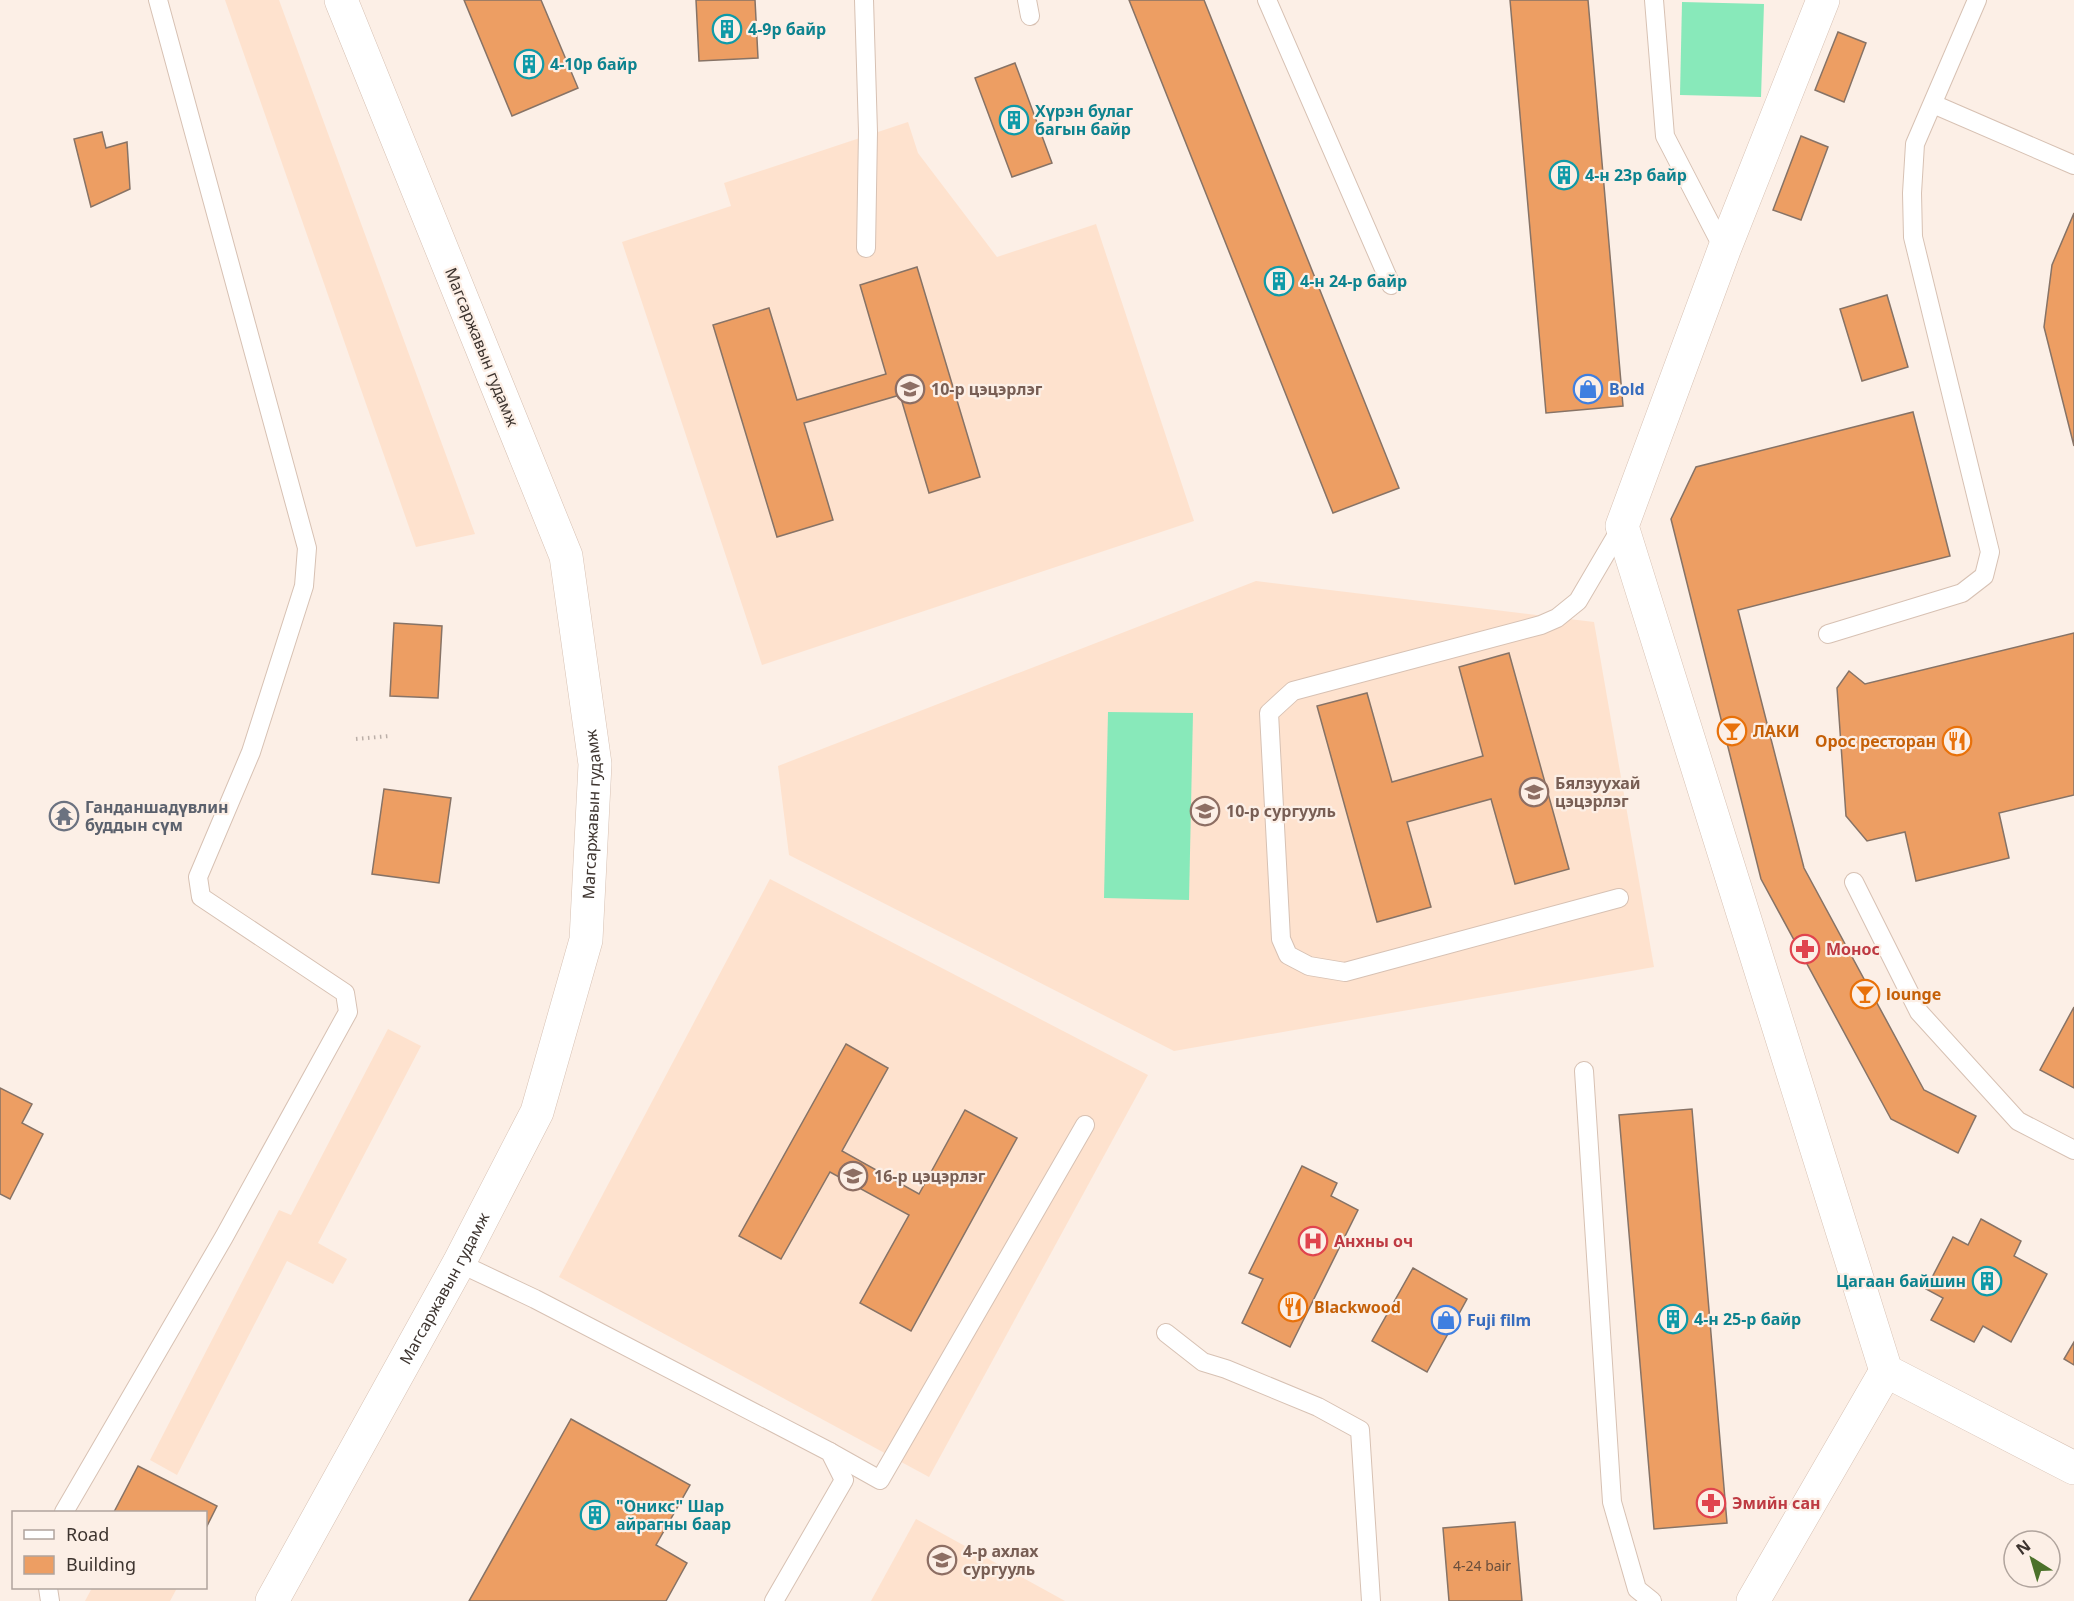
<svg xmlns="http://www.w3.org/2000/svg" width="2074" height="1601" font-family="'Noto Sans',sans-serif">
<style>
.built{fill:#fee2ce}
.pitch{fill:#88e9ba}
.building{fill:#ed9e63;stroke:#877366;stroke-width:1.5}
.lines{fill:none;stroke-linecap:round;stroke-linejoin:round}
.lane-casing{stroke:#d7c1b3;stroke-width:20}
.street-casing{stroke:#d7c1b3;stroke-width:34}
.path{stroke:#bbafa8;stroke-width:4;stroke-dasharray:1.5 4.5;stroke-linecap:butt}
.lane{stroke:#fff;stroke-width:18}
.street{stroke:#fff;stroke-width:33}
.labels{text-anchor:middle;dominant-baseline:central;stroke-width:4.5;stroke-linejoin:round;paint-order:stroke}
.number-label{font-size:14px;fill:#694e3c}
.culture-label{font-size:16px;font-weight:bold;fill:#0d838f;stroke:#fcefe6;text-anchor:start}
.street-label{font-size:16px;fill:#3d342f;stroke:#fcefe6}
.education-label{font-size:16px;font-weight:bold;fill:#785e54;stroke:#fcefe6;text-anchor:start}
.shop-label{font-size:16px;font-weight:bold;fill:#366cbe;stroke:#fcefe6;text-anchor:start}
.food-label{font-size:16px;font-weight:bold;fill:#c56008;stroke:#fcefe6;text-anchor:start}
.worship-label{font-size:16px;font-weight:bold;fill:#5b616d;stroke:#fcefe6;text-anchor:start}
.health-label{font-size:16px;font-weight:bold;fill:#be3a42;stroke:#fcefe6;text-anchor:start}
</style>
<rect width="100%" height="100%" fill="#fcefe6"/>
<!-- built -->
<g class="built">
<polygon points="225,0 279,0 475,534 416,547"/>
<polygon points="908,122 918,153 997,257 1096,224 1194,521 762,665 622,242 731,206 724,183"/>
<polygon points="1256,581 1594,622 1654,967 1174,1051 789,855 778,766"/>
<polygon points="770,879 1148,1075 929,1477 559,1277"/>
<polygon points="388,1029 421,1046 318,1243 347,1259 333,1284 287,1261 177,1475 150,1460 279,1210 291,1215"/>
<polygon points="916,1519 1065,1601 871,1601"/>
<polygon points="92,1588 177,1588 170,1601 85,1601"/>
</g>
<!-- pitch -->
<g class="pitch">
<polygon points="1682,2 1764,4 1761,97 1680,95"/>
<polygon points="1108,712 1193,713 1189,900 1104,898"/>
</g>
<!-- building -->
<g class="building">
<polygon points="464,0 541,0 578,88 512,116"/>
<polygon points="696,0 755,0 758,58 699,61"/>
<polygon points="1129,0 1204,0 1399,488 1333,513"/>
<polygon points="1510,0 1588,0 1623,406 1546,413"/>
<polygon points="1838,32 1866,43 1844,102 1815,90"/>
<polygon points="1015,63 1052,163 1012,177 975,78"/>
<polygon points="102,132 106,148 127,142 130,189 91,207 74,139"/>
<polygon points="1801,136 1828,147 1801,220 1773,210"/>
<polygon points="2074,213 2074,446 2044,327 2052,265"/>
<polygon points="917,267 980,477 929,493 900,395 804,423 833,520 777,537 713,325 769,308 797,400 886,374 860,285"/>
<polygon points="1887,295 1908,367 1862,381 1840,309"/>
<polygon points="1913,412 1950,556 1738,610 1804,868 1924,1090 1976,1116 1958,1153 1891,1119 1761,879 1671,519 1696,467"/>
<polygon points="394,623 442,626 438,698 390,696"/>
<polygon points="2074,633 2074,795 1999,813 2009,858 1916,881 1905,832 1867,841 1846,816 1837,688 1849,671 1865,684"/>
<polygon points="1509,653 1569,869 1515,884 1491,799 1407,822 1431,907 1377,922 1317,706 1367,693 1392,782 1483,756 1459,667"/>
<polygon points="384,789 451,798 439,883 372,874"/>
<polygon points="2074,1007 2074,1088 2040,1070"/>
<polygon points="846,1044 888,1068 842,1151 919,1194 965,1110 1017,1138 911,1331 860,1303 909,1215 830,1172 781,1259 739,1236"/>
<polygon points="0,1088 32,1104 22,1123 43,1134 10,1199 0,1194"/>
<polygon points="1692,1109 1727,1523 1654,1529 1619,1115"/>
<polygon points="1302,1166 1337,1183 1331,1196 1358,1210 1290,1347 1242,1323 1263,1279 1249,1273"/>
<polygon points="1981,1219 2021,1241 2014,1256 2047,1274 2011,1342 1983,1326 1974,1342 1931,1320 1943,1298 1926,1289 1953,1237 1968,1245"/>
<polygon points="1413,1268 1467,1299 1427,1372 1372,1341"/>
<polygon points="2074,1342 2074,1365 2064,1359"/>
<polygon points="571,1419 690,1485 656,1545 687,1563 666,1601 469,1601"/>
<polygon points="138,1466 217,1506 206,1528 206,1512 114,1512"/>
<polygon points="1515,1522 1522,1601 1449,1601 1443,1528"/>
</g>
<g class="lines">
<!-- lane casing -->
<g class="lane-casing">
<g id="lane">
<polyline points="864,0 868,132 866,248"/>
<polyline points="1027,0 1030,16"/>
<polyline points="1267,0 1391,285"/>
<polyline points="1654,0 1665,136 1724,250"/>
<polyline points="1933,104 2074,165"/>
<polyline points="1828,634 1962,593 1984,576 1990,552 1913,237 1912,193 1915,144 1977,0"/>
<polyline points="1854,882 1919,1012 2018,1121 2074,1150"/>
<polyline points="1619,898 1345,972 1309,966 1288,955 1281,939 1269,713 1293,691 1541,625 1557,618 1578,601 1622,526"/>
<polyline points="1584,1071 1612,1502 1637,1589 1652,1601"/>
<polyline points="459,1263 535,1299 830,1452 844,1480 774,1601"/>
<polyline points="1166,1333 1203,1362 1226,1369 1318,1407 1360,1430 1371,1601"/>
<polyline points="830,1452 880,1480 1085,1125"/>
<polyline points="64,1512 224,1237 348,1012 345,993 201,897 198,877 251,752 304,586 307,548 158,0"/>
<polyline points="48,1588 50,1601"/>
</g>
</g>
<!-- street casing -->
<g class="street-casing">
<g id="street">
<polyline points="1823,0 1724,250 1622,526 1886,1371 2074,1468"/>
<path id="s1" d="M272,1601l187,-338 78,-151 49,-172 9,-176 -29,-208 -225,-556"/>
<polyline points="1753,1601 1886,1371"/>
</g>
</g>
<!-- path -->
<polyline class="path" points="356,739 389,736"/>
<!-- lane -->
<use href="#lane" class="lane"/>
<!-- street -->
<use href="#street" class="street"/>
</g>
<!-- icons -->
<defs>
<g id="building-ring" transform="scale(1.5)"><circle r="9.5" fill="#fcefe6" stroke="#0f9aa8" stroke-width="1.5"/><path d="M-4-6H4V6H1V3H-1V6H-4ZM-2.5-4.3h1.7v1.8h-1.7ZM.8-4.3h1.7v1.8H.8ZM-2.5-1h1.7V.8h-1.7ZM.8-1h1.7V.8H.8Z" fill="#0f9aa8"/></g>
<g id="school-ring" transform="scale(1.5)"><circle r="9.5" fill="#fcefe6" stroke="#8d6e63" stroke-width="1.5"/><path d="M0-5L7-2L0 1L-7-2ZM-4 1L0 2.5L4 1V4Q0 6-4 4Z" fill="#8d6e63"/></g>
<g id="shop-ring" transform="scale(1.5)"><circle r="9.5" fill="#fcefe6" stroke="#3f7fe0" stroke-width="1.5"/><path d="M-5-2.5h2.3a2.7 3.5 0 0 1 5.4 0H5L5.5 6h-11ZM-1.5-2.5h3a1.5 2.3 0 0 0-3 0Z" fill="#3f7fe0"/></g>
<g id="bar-ring" transform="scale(1.5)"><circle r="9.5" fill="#fcefe6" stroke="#e8710a" stroke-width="1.5"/><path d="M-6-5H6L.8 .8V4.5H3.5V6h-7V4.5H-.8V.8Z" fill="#e8710a"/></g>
<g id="restaurant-ring" transform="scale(1.5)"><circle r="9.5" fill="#fcefe6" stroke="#e8710a" stroke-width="1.5"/><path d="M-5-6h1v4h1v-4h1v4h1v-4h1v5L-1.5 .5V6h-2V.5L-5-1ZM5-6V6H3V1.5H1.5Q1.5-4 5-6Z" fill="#e8710a"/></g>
<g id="temple-ring" transform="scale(1.5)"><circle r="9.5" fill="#fcefe6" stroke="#6b7280" stroke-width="1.5"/><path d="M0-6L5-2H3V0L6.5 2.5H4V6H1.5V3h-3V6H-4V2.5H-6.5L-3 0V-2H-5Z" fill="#6b7280"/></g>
<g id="pharmacy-ring" transform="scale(1.5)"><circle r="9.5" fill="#fcefe6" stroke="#e0444e" stroke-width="1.5"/><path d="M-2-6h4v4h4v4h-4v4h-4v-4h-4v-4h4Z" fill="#e0444e"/></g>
<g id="hospital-ring" transform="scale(1.5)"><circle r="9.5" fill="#fcefe6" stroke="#e0444e" stroke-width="1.5"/><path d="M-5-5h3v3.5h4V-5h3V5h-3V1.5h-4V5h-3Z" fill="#e0444e"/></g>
</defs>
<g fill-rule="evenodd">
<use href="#building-ring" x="727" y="29"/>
<use href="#building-ring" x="529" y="64"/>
<use href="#building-ring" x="1014" y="120"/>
<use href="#building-ring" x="1564" y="175"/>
<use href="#building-ring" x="1279" y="281"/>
<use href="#school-ring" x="910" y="389"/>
<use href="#shop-ring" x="1588" y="389"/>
<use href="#bar-ring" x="1732" y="731"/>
<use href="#restaurant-ring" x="1957" y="741"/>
<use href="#school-ring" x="1534" y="792"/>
<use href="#school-ring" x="1205" y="811"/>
<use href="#temple-ring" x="64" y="816"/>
<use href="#pharmacy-ring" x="1805" y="949"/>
<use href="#bar-ring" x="1865" y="994"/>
<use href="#school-ring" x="853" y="1176"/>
<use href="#hospital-ring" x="1313" y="1241"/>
<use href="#building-ring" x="1987" y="1281"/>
<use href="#restaurant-ring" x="1293" y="1307"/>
<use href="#building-ring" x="1673" y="1319"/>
<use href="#shop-ring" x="1446" y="1320"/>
<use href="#pharmacy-ring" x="1711" y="1503"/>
<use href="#building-ring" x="595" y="1515"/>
<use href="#school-ring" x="942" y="1560"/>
</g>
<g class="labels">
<!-- number labels -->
<g class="number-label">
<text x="1482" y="1565">4-24 bair</text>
</g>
<!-- culture labels -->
<g class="culture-label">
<text x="748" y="29">4-9р байр</text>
<text x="550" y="64">4-10р байр</text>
<text x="1035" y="111">Хүрэн булаг<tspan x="1035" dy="18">багын байр</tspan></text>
<text x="1585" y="175">4-н 23р байр</text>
<text x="1300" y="281">4-н 24-р байр</text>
<text x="1966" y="1281" text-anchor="end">Цагаан байшин</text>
<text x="1694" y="1319">4-н 25-р байр</text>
<text x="616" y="1506">"Оникс" Шар<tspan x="616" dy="18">айрагны баар</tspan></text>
</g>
<!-- street labels -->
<g class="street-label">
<text transform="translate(482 347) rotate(68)">Магсаржавын гудамж</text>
<text stroke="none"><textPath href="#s1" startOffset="861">Магсаржавын гудамж</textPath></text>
<text stroke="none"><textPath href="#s1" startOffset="357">Магсаржавын гудамж</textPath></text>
</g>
<!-- education labels -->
<g class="education-label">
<text x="931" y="389">10-р цэцэрлэг</text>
<text x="1555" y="783">Бялзуухай<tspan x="1555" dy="18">цэцэрлэг</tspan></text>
<text x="1226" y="811">10-р сургууль</text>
<text x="874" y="1176">16-р цэцэрлэг</text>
<text x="963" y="1551">4-р ахлах<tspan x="963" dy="18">сургууль</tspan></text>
</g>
<!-- shop labels -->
<g class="shop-label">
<text x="1609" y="389">Bold</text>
<text x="1467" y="1320">Fuji film</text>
</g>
<!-- food labels -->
<g class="food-label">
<text x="1753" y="731">ЛАКИ</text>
<text x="1936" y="741" text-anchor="end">Орос ресторан</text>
<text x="1886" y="994">lounge</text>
<text x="1314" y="1307">Blackwood</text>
</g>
<!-- worship labels -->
<g class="worship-label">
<text x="85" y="807">Ганданшадүвлин<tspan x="85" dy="18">буддын сүм</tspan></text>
</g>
<!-- health labels -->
<g class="health-label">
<text x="1826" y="949">Монос</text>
<text x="1334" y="1241">Анхны оч</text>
<text x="1732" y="1503">Эмийн сан</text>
</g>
</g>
<!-- legend -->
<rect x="12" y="1511" width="195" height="78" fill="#fcefe6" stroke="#b0a49d" stroke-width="1.5"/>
<rect x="24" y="1530" width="30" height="9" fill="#ffffff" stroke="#b0a49d" stroke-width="1.5"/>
<text x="66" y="1541" font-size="18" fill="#3d342f">Road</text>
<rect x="24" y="1556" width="30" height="18" fill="#ed9e63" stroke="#b0a49d" stroke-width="1.5"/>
<text x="66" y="1571" font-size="18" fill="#3d342f">Building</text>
<!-- north arrow -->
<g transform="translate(2032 1559) rotate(323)"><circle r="28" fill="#fcefe6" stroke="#b0a49d" stroke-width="1.5"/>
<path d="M0-4.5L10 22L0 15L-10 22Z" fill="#4b712a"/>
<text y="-9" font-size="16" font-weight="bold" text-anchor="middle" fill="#3d342f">N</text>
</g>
</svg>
